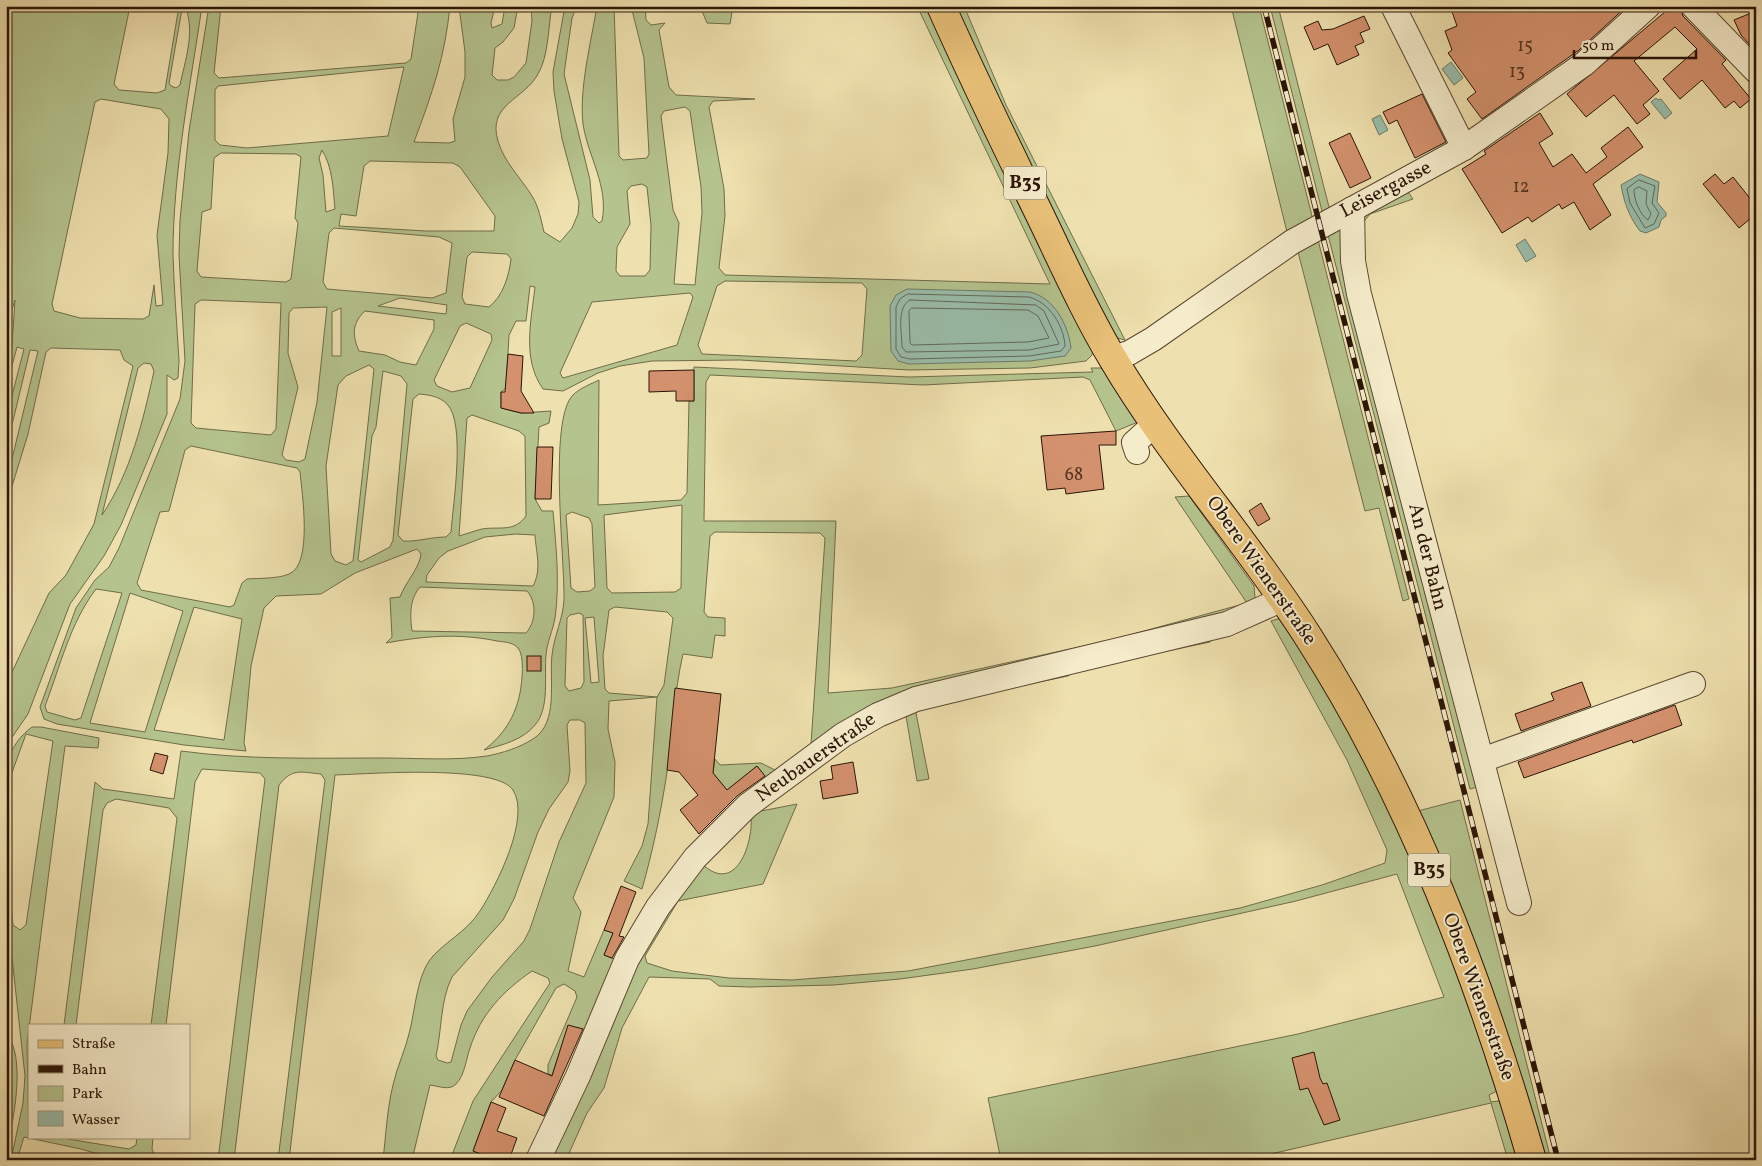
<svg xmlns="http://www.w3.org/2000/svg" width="1762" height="1166" font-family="Vollkorn,serif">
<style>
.green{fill:#b5c48e;stroke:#706c4a;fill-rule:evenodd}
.water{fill:#9abeab;stroke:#6d7a69}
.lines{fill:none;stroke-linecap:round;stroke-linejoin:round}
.shore{stroke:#626959;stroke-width:1}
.building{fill:#d3916d;stroke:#2a1407}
.minor-casing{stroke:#5b4731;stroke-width:26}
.major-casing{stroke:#2a1407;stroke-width:30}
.minor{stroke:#f5eccb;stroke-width:24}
.major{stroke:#e8c078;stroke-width:28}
.rail-casing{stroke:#2a1407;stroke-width:5.5}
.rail{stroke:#f5eccb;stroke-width:4;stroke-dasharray:11;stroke-linecap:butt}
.labels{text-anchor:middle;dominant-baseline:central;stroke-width:4;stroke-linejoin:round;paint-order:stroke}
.number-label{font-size:18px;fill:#543320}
.shield{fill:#f5eccb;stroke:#675542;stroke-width:1}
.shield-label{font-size:19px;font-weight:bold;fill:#2a1407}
.street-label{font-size:20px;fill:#2a1407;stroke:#f5eccb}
</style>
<rect width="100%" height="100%" fill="#efe1af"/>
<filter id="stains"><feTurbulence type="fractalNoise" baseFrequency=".004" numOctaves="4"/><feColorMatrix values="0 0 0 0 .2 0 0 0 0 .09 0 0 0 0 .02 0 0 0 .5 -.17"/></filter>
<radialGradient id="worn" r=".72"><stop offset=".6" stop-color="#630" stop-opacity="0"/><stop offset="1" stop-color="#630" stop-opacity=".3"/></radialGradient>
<!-- green -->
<g class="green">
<path d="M6,6h124l-16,78 5,6 38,3 8,-3 14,-84h23c-12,82 -29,166 -29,249 1,35 4,71 6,106l-1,17 -4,2 -7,-5v39l-46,111 -17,31 -34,48 -42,110 -22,32v-61l43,-92 17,-18 28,-51 39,-158 -9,-6 -4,-10 -69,-2 -5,4 -18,82 -22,72v-22l32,-133 -8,-1 -24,100v-31l18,-70 -7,-2 -11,41v-21l6,-21 3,-46 -9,28zM182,9h4c9,24 -1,52 -6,76l-4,3 -5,-2 -2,-3zM101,99l60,10 8,10 -1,34 -11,82 6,70 -7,1 -2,-21 -5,31 -6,3 -63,-1 -26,-7 -2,-7 43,-202zM144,363l7,1 3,7c-11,50 -23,101 -52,144l36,-147z"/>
<path d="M209,6h12l-7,67 5,5 187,-15 5,-4 8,-53h31c-5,51 -18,88 -36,136l35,1 6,-2 -2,-22 12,-42v-25l-6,-46h36l-4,17 1,5 10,-4 3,-18h13l-4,22 -11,14 -8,6 -3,27 5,5h11l6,-3 12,-14 6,-42 -1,-15h21c-4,21 -3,49 -14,68 -14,26 -51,30 -40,67 6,21 23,37 34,55 7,11 9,24 12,36l16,10 12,-14 6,-14 1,-12 -17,-63 -8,-48 -1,-19 12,-66h12l-5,12 -8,56 26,106 3,37 6,6 3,-2c7,-35 -14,-64 -19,-97 -4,-35 8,-82 14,-118h17l5,150 4,4 24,-2 2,-4 -5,-96 -13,-52h14l1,14 5,5 14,-2 -6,7 10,57 7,8 79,4 -42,2 -4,6 15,82 1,27 -6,52 6,7 325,9 -133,-278h6l12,17 158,327 -1,5 -6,6 -56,7 -121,2 -169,-10 -88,1 -32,5 -22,7 -35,18 -20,-2c-21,-30 -12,-67 -8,-102l-5,-1 -4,35h-10l-7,14 -3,53 -5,4v16l20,5 30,-2 -2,12 -10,4 -4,72 7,12h11c3,35 7,71 2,107 -2,12 -8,24 -9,37 -2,21 4,53 -11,70 -12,15 -33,20 -51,25 20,-15 31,-33 36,-57 2,-11 5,-37 -2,-45 -5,-6 -14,-6 -21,-7 -38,-8 -73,-5 -111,2l6,-6 -2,-39 10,-1c5,-14 20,-30 21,-43l-4,-5 -62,24 -34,21 -45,2 -12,12 -13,58 -7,77 2,8 -62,-6 -127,-21 -13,-5 -4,-12 36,-99 19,-28 14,-13 10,-19 61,-149 5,-38 -6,-106 1,-35 9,-89zM404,67l-16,69 -141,12 -27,-3 -5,-5v-50l3,-4zM685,107l5,4 11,76 1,26 -7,72 -21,-1 5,-61 -6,-13 -12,-94 3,-5zM322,150c11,18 11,39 13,59l-9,3 -3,-37 -4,-17zM221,153l75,1 5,3 -6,61 3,5 -7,56 -5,3 -85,-5 -4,-6 5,-59 9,-3 3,-51zM370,161l83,2 7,4 35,49 -1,15h-68l-87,-5 2,-12 15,2 8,-50zM642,184l5,3 4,38 -1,45 -5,6h-25l-4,-5 1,-24 13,-23 -3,-33 4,-5zM334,228l105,9 13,6 -6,50 -14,5 -105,-9 -4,-7 6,-49zM472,252l35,2 4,5c-2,17 -8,37 -22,48l-24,-3 -3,-7 5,-40zM725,281l137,2 5,6 -5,66 -6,6 -154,-7 -4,-9 19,-59zM690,293l3,4 -16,48 -114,33 -3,-5 32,-71zM400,298l47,7 -1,9 -68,-8zM201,300l80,3 -5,126 -5,6 -75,-7 -5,-5 4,-119zM327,307l-10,95 -12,57 -6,3 -13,-2 -4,-5 16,-68 -10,-34 1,-40 4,-5zM341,308v48h-9v-44zM365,311l69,9v9l-18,36 -16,-3 -15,-7 -26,-4c-7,-16 -7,-28 6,-40zM466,323l25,11 1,6 -22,48 -18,4 -15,-6 -3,-6 26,-54zM369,365l5,4 -21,192 -7,4 -11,-4 -4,-7 -5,-88 12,-81 8,-9zM383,371l18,5 6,8 -14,156 -3,7 -29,15 -3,-2 14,-124 4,-9zM419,394c10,1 20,2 28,10 19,19 6,101 4,128l-5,5c-16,0 -28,5 -43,4l-5,-6 15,-136zM472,415l47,16 6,5 1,80c-12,17 -27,10 -44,13 -8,2 -16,5 -23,7l8,-118zM191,446l106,22 3,4c2,21 13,93 -11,102 -12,5 -29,4 -42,5l-5,4 -8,22 -4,2 -89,-17 -4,-7 23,-71 9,-1 16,-61zM516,534l19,1c1,18 7,34 -2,51l-107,-4 1,-7 12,-17 9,-7 37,-14zM420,587l107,4c10,11 9,31 -1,42l-114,-2c-2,-15 -3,-31 8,-44zM96,589l26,4 -41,125 -6,2 -28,-8 -2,-6c15,-39 25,-83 51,-117zM130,593l53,18 -38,121 -55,-9zM194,607l48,12 -18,121 -70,-10z"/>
<polygon points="700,6 733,6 730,24 707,23"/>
<polygon points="950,6 964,6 1006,105 1125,340 1117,338 1111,332"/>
<polygon points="1231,6 1259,6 1313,220 1288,236"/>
<polygon points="1270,6 1278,6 1330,211 1323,215"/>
<polygon points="1406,189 1413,199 1370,214 1362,224 1361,214"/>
<polygon points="1341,224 1485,785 1470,789 1327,231"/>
<polygon points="1317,236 1409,599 1403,601 1379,508 1365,511 1297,248"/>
<path d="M694,367l215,10 184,-5 -2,-4h10l6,4 31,50 -22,9 -26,-51 -7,-3 -160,8 -213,-10 -4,7 -2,139h132l-8,172 64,-5 219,-48 136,-37 -72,-106 14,-1 65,90 1,12 -31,18 -298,73 -159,90 -10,-13 -30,24 -14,-17 2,-14 5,6 41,-2 14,7 36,-26 14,-206 -5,-5 -105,-1 -5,4 -6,76 4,5 17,1v18l-10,-1 -3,23 -29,-4c-9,39 -10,79 -16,118 -6,40 -14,78 -25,117l-18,-8 18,-35 6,-22 9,-127 -48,4 -1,28 7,33 -1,35 -41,101 8,14 -13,59 16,6 20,-47 9,3 -9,22 12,5 -26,67 -7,2 -15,-3 -16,49 -4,-1v-9l29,-68 -2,-6 -11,-7 -8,4 -41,72 -13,30 -11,12 -18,49 23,9h-46l23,-59 77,-118 -2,-5 -16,-7c-29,20 -51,43 -62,77 -4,11 -5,27 -14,36 -6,7 -18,2 -26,1l-18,75h-29c3,-25 4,-51 10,-75 4,-19 13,-36 17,-55 5,-21 7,-51 19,-69 13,-18 37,-28 51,-50 16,-25 51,-93 33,-121 -17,-26 -146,-16 -178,-15l-46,385h-11l47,-380 -4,-6c-20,-2 -29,-6 -42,11l-45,375h-16l47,-381 -5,-6 -58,-4 -7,13 -29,243h-15l26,-207 -8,-10 -53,-9 -9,4 -4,7 -27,215h-12l31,-243 8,7 71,10 7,-48c66,9 133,7 200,7 35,0 72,3 106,-2 15,-3 32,-8 46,-17 26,-16 16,-58 19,-84 2,-19 11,-36 12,-55 1,-41 -16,-180 9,-205 7,-7 18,-11 26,-15l-1,125 83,-5 6,-7 2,-92h5zM682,505l-1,83 -6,4 -63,1 -5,-5 -3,-73zM572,512l17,6 3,6 3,63 -5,4 -13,1 -6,-4 -5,-73zM615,607l52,5 6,6 -9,67 -7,12 -48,-4 -4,-4 -2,-33 6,-46zM579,613l4,2 1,67 -3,6 -12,3 -4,-5 2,-68 3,-3zM594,617l5,65 -8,1 -6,-65zM570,720h10l5,3 1,60 -27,59 -29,87 -6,12 -32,36 -25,34 -6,14 -10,37 -4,1 -9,-3 -2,-4c6,-26 4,-55 16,-79l51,-57 11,-21 24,-67 11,-23 19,-27 2,-11 -3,-46z"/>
<path d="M1281,618l55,82 91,185 72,205 -10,5 2,7 7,-1 6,3 19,56h-15l-17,-57 -246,57h-244l-13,-62 310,-64 146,-37 -47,-123 -101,27 -201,45 -122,23 -73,10 -66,6 -84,2 -31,-1 -9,-7 -61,-2 -27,51 -18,60 -17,25 -21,47h-20l87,-196 68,-101c35,34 53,-20 50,-50l46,-9 -34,80 -85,17 -33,55 2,7 25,8 57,7 63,2 116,-9 332,-63 82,-23 63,-22 2,-13 -40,-90 -76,-139z"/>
<polygon points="1218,634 1210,642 1077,670 1068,676 915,708 929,779 917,781 905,710 918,704"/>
<path d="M32,727h9l58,11 -1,10 -33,-2 -38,298 2,93h37l2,2 61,10 7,-4 1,-8h16l-1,12 3,7 28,4h-65l-37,-11 -57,-12 -7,23h-6l12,-57 2,-27 -19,-173v-40l7,62 7,5 6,-5 27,-184 -27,-7 -20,55c0,-27 3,-44 26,-62z"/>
<polygon points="1460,800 1551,1160 1540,1160 1414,812"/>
<path d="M6,1033c21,24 7,90 0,119z"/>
</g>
<!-- water -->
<g class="water">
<polygon points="1451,62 1463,78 1454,85 1442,69"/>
<polygon points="1656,98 1658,100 1661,99 1672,113 1665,119 1651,102"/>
<polygon points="1380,115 1388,130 1379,135 1372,119"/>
<path d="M1640,174l19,8 -2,20 9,11v3l-5,4 -2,7 -13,6 -6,-2c-11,-14 -16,-29 -19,-46z"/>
<polygon points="1525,239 1536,256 1526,262 1516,245"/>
<path d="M907,289l123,3c24,6 38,32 41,56l-6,8 -35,5 -121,3 -11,-3 -7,-10 -1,-45 6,-11z"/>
</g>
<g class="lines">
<!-- shore -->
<g class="shore">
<polygon points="1639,180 1655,186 1652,203 1659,213 1654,224 1645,228 1630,203 1627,189"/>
<path d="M1639,187l8,4 -1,13 5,10 -3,6c-8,-5 -14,-20 -14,-30z"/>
<path d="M908,294l121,3c20,5 35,29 36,49l-4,5 -32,5 -119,3 -9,-2 -5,-8v-42l4,-8z"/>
<path d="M910,300l126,5 8,6 15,33 -30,6 -123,2 -4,-5c0,-14 -6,-40 8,-47z"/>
<polygon points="912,308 1028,310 1038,316 1049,338 1028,342 912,345 910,343 909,311"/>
</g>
</g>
<!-- building -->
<g class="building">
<polygon points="1450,6 1627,6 1579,50 1482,119 1467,99 1476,92 1448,53 1452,50 1445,31 1457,26"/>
<polygon points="1672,6 1680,6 1683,16 1726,60 1722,64 1751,99 1740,108 1734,101 1725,108 1702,80 1680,99 1663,79 1697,49 1675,27 1634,61 1659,91 1643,105 1650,114 1637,124 1614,95 1586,117 1567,94"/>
<polygon points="1756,11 1756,43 1750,45 1741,35 1734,20"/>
<polygon points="1364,16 1370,29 1360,33 1364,42 1355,46 1359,55 1337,65 1328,44 1314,50 1304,27 1318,21 1322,30 1333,29"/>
<polygon points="1422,94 1446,142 1415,158 1397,120 1389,124 1383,112"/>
<polygon points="1540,113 1553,134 1539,143 1553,167 1572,154 1586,173 1607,157 1601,148 1628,127 1643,147 1593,184 1611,215 1590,230 1574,202 1562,209 1559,204 1532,222 1528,217 1502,233 1462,169 1486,154 1484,151"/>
<polygon points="1350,133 1371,178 1350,188 1329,143"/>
<polygon points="1715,174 1724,184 1733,177 1756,206 1756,214 1739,228 1703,184"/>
<polygon points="508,354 523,356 521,391 534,413 521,413 501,408 501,392 505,392"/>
<polygon points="694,370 694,401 676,401 676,391 649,392 649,371"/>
<polygon points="1116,431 1116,445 1099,445 1104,489 1066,494 1065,488 1047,490 1041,436"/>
<polygon points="537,447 553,447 551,499 535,499"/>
<polygon points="1261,503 1270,519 1258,526 1249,511"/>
<rect x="527" y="656" width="14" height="15"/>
<polygon points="1582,682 1591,706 1521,731 1515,714 1554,700 1551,693"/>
<polygon points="675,688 721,694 713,773 727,790 757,766 765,776 737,796 699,834 680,810 698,795 679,772 667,770"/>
<polygon points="1675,705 1682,725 1633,743 1632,740 1524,778 1518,762"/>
<polygon points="155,753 168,756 163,774 150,770"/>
<polygon points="853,762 858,793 823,799 820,781 833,779 831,766"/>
<polygon points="621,886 636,892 619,936 624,937 612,958 604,955 613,933 604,930"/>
<polygon points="568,1025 583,1029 544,1116 499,1097 515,1060 552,1076"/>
<polygon points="1314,1052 1320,1078 1323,1084 1327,1083 1340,1120 1324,1125 1308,1088 1300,1090 1292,1058"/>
<polygon points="491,1102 506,1108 497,1131 517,1138 509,1160 496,1160 473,1151"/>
</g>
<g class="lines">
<!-- minor casing -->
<g class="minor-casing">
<g id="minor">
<polyline points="1393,6 1464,148"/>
<polyline points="1693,6 1756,71"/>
<polyline points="1352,209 1353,261 1359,294 1519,903"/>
<polyline points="1112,358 1129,353 1153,339 1292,242 1464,148 1584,64 1648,6"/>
<polyline points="1137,452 1134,443 1155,424"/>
<polyline points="1482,760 1693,684"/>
<polyline points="538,1160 578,1076 627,959 658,907 695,858 747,806 843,735 878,715 916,699 1227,624 1283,599"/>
</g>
</g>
<!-- major casing -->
<g class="major-casing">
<path id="major" d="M941,6c30,68 63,135 95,201 25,51 48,104 77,152 58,98 135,183 196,279 102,159 171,341 223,522"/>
</g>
<!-- minor -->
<use href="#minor" class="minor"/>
<!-- major -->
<use href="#major" class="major"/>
<!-- rail casing -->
<g class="rail-casing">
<polyline id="rail" points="1264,6 1558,1160"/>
</g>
<!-- rail -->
<use href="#rail" class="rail"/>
</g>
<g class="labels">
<!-- number labels -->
<g class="number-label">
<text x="1525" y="46">15</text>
<text x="1517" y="72">13</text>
<text x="1521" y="187">12</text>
<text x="1074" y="475">68</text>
</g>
<!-- shield labels -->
<g class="shield">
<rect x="1004" y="166.5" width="42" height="33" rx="4"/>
<rect x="1408" y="853.5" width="42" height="33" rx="4"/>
</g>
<g class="shield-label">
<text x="1025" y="183">B35</text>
<text x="1429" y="870">B35</text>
</g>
<!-- street labels -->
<g class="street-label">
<text transform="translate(1386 190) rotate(-28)">Leisergasse</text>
<text transform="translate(1427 557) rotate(76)">An der Bahn</text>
<text transform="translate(1261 571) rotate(55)">Obere Wienerstraße</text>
<text transform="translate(816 758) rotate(-35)">Neubauerstraße</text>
<text transform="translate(1478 997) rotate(70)">Obere Wienerstraße</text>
</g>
</g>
<!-- margin -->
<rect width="1762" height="1166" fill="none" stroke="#efe1af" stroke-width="25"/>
<rect x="8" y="8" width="1747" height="1151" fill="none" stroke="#2a1407" stroke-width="2.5"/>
<rect x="12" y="12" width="1737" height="1141" fill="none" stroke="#2a1407"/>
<!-- legend -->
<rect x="28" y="1024" width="162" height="115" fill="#f5eccb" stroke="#a4967d"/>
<rect x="38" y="1040" width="25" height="8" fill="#e8c078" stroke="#a4967d"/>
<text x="72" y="1048" font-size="15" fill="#2a1407">Straße</text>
<rect x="38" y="1065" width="25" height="8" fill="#2a1407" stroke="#a4967d"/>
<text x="72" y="1074" font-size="15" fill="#2a1407">Bahn</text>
<rect x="38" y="1086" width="25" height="15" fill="#b5c48e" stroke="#a4967d"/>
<text x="72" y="1098" font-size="15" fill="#2a1407">Park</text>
<rect x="38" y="1111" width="25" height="15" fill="#9abeab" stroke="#a4967d"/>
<text x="72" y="1124" font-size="15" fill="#2a1407">Wasser</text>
<!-- scale -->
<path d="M1574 50v8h122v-8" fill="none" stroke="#2a1407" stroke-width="2.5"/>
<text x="1582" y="50" font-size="15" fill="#2a1407" stroke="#f5eccb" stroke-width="4" paint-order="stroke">50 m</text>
<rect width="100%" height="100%" filter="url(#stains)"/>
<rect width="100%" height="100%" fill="url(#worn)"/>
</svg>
